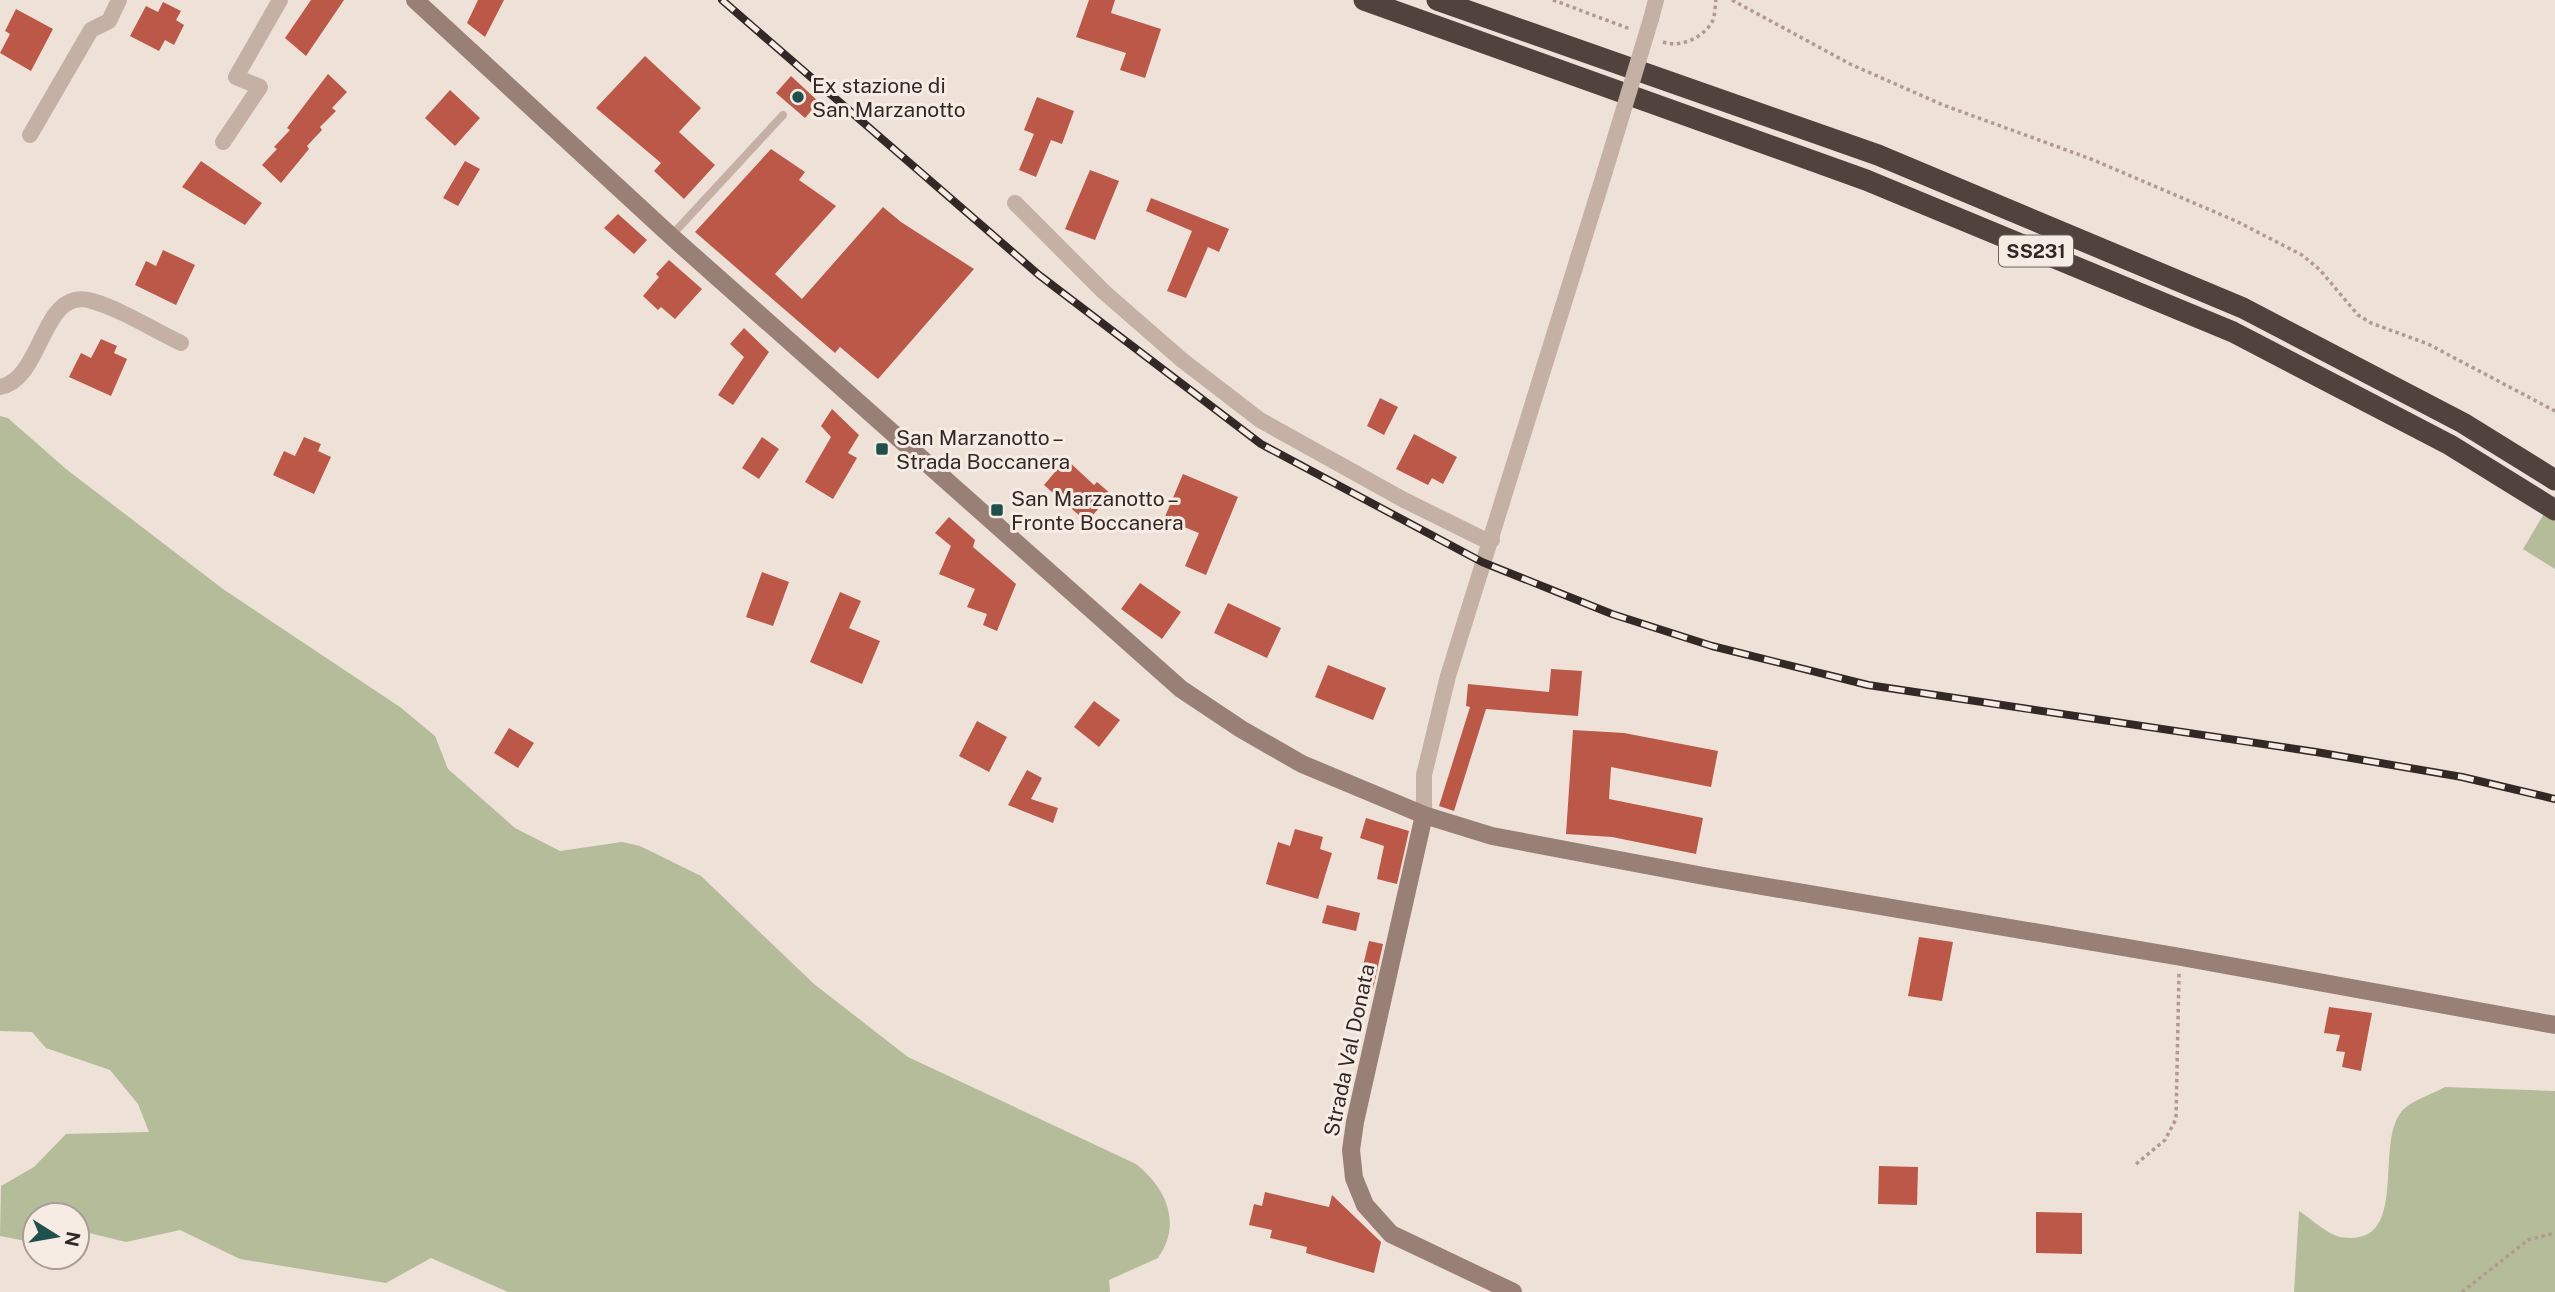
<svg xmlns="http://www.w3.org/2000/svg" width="2555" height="1292" font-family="'Public Sans',sans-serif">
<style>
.green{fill:#b4bc9a}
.building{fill:#bc5848}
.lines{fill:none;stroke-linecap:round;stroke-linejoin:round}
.path{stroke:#b19a90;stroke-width:3.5;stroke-dasharray:3.5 3.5;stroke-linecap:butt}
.lane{stroke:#c5b0a5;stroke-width:8}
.street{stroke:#c5b0a5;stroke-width:16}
.secondary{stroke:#998077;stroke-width:18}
.highway{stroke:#52423d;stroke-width:21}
.rail-casing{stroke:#322826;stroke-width:8}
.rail{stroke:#f7ece4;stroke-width:5;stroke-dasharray:16;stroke-linecap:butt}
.street-bridge{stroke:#c5b0a5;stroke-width:16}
.poi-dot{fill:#1f504d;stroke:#f7ece4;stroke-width:2.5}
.labels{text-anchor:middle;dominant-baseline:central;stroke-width:6;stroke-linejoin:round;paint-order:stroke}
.shield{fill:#f7ece4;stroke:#6d635f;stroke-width:2}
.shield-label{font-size:19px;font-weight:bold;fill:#322826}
.poi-label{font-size:21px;fill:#322826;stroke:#f7ece4;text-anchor:start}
.street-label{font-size:21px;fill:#322826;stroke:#f7ece4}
</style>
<rect width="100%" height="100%" fill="#eee1d8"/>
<!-- green -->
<g class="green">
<path d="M0,416l8,2 58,51 157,120 177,118 35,29 13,33 67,59 45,23 62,-9 18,4 61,30 113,108 94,73 228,107c29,23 47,59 22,94l-49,22 1,12h-602l-77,-34 -45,25 -146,-24 -60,-29 -54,12 -49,-12v-15h-42v25l-4,2 -31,-6 1,-50 33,-19 32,-33 83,-2 -11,-28 -28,-34 -64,-22 -14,-16 -32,-1z"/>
<polygon points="2555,495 2555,569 2523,549"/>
<path d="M2445,1087l110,4v201h-261l5,-81c11,7 28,23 41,26 73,12 32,-95 63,-127 9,-10 30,-16 42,-23z"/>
</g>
<!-- building -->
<g class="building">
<polygon points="311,0 344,0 306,56 285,38"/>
<polygon points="478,0 504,0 485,37 467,23"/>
<polygon points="1089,0 1115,0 1111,13 1161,29 1145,78 1120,70 1126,53 1076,37"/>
<polygon points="163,2 181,11 176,20 184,25 174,45 165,40 159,51 130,36 146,6 158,12"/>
<polygon points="16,9 53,29 31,71 0,53 10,34 5,31"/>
<polygon points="645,56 701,108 679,132 715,165 684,199 654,171 661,163 596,108"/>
<polygon points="328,74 347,92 332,108 336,111 320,127 322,130 307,146 309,149 281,183 262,165 277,149 274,147 290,130 287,128"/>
<polygon points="791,76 819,102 805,118 776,93"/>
<polygon points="450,90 480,118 455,146 425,118"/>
<polygon points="1037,97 1074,111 1062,144 1051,140 1036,177 1019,170 1034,134 1024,130"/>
<polygon points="771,149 805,172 799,180 836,206 775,274 802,299 883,207 901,222 974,269 878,379 840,347 835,353 695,232"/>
<polygon points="201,161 262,203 245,225 182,187"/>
<polygon points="465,161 480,169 458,206 443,198"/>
<polygon points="1090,170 1119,181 1095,240 1065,229"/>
<polygon points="1151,198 1229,229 1219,252 1208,247 1186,298 1167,291 1192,231 1146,211"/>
<polygon points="618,214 647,240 634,254 604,228"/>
<polygon points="163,250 195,265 176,305 135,285 146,261 156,266"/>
<polygon points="669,260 702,289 675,319 661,307 658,310 643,296 659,277 656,274"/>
<polygon points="744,328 769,352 733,405 718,395 744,357 730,344"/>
<polygon points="101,339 117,346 114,353 127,359 111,396 69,377 81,353 91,358"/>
<polygon points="1380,398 1398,407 1384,435 1367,426"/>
<polygon points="832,409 859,435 848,453 857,458 833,499 805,482 831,437 821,426"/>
<polygon points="1414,434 1457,457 1443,484 1432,478 1428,485 1396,469"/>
<polygon points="304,437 321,444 318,451 331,457 314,494 273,475 284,451 295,456"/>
<polygon points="762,437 779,449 759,479 742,468"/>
<polygon points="1066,459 1094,485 1097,482 1111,494 1087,522 1044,485"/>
<polygon points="1183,474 1238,497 1206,575 1185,566 1199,533 1164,519"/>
<polygon points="949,517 975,540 973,547 1016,584 997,631 983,625 987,614 967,607 975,589 939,574 951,546 935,533"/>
<polygon points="762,572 789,582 773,626 746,617"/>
<polygon points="1140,583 1181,612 1162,639 1121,609"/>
<polygon points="840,592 861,601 849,628 880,641 862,684 810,662"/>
<polygon points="1228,603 1281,628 1267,658 1214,633"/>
<polygon points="1328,665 1386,688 1373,720 1315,697"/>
<polygon points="1551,669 1582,671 1578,716 1486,709 1454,811 1439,806 1470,707 1466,706 1468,684 1549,692"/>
<polygon points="1094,701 1120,720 1099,747 1074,727"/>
<polygon points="977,721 1007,737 989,772 959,756"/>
<polygon points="509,728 534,743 518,768 494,753"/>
<polygon points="1573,730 1624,733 1718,751 1711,787 1611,767 1609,799 1703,818 1696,854 1612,837 1566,834"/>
<polygon points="1027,770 1042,778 1031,799 1058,808 1053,823 1008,805"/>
<polygon points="1366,818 1409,831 1397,884 1377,879 1384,846 1360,838"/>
<polygon points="1295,829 1323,837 1320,849 1332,853 1318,899 1266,884 1278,842 1290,846"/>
<polygon points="1327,905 1360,913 1356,931 1322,923"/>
<polygon points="1919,937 1953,942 1942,1001 1908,996"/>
<polygon points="1369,941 1383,944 1373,989 1358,986"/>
<polygon points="2329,1007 2372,1013 2361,1071 2342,1067 2345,1052 2336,1051 2340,1035 2324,1033"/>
<polygon points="1879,1166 1918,1167 1917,1205 1878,1204"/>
<polygon points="1265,1192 1329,1207 1332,1195 1381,1242 1374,1273 1306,1253 1307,1247 1270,1238 1272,1230 1249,1225 1254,1204 1262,1206"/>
<polygon points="2036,1212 2082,1213 2082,1254 2036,1253"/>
</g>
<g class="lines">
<!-- path -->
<g class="path">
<polyline points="1553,0 1630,29"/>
<polyline points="1732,0 1850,64 1943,105 2091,159 2236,221 2302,255 2320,270 2358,315 2371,323 2428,344 2555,411"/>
<path d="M1663,42c17,6 40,-4 49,-20 3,-5 3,-15 4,-22"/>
<polyline points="2136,1164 2165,1140 2176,1119 2179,973"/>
<polyline points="2462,1292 2528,1240 2555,1233"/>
</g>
<!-- lane -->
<polyline class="lane" points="671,236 783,115"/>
<!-- street -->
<g class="street">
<polyline points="1651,19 1656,0"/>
<polyline points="30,135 91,30 109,21 119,0"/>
<polyline points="223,142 260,87 236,77 280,0"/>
<polyline points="1015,203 1104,292 1182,360 1260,420 1404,500 1483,539 1492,540"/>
<path d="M0,387c44,-8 41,-102 92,-86 31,9 61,29 89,42"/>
<polyline points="1424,815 1424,775 1448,676 1605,171"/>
</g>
<!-- secondary -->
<g class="secondary">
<polyline points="415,0 671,236 1181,689 1241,729 1302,764 1424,815 1492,836 1709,877 2181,957 2555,1025"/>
<polyline points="1424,815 1355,1122 1351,1150 1354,1178 1365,1205 1391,1234 1513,1292"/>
</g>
<!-- highway -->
<g class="highway">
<polyline points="1364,0 1866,180 2233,332 2450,445 2555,510"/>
<polyline points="1437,0 1878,155 2243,308 2463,423 2555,480"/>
</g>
<!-- rail casing -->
<g class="rail-casing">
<polyline id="rail" points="722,0 1039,275 1261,444 1482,562 1612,614 1712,646 1868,685 2316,752 2462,777 2555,799"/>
</g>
<!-- rail -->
<use href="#rail" class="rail"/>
<!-- street-bridge -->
<polyline class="street-bridge" points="1605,171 1651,19"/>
</g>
<!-- markers -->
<g class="poi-dot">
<circle cx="798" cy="97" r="7"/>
<rect x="875" y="442" width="14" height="14" rx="3.5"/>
<rect x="990" y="503" width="14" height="14" rx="3.5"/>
</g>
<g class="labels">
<!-- shield labels -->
<rect class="shield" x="1999" y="235.5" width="74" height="31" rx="5"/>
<g class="shield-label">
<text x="2036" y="251">SS231</text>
</g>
<!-- poi labels -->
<g class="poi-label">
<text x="812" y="85">Ex stazione di<tspan x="812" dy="24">San Marzanotto</tspan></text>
<text x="896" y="437">San Marzanotto –<tspan x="896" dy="24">Strada Boccanera</tspan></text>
<text x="1011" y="498">San Marzanotto –<tspan x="1011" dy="24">Fronte Boccanera</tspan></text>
</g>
<!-- street labels -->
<g class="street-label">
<text transform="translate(1349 1050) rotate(-78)">Strada Val Donata</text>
</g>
</g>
<!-- north arrow -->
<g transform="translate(56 1236) rotate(101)"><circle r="33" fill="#f7ece4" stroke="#a89e98" stroke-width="2"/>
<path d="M0-5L12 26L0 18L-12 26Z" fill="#1f504d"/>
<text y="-10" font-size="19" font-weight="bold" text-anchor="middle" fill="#322826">N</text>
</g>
</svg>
